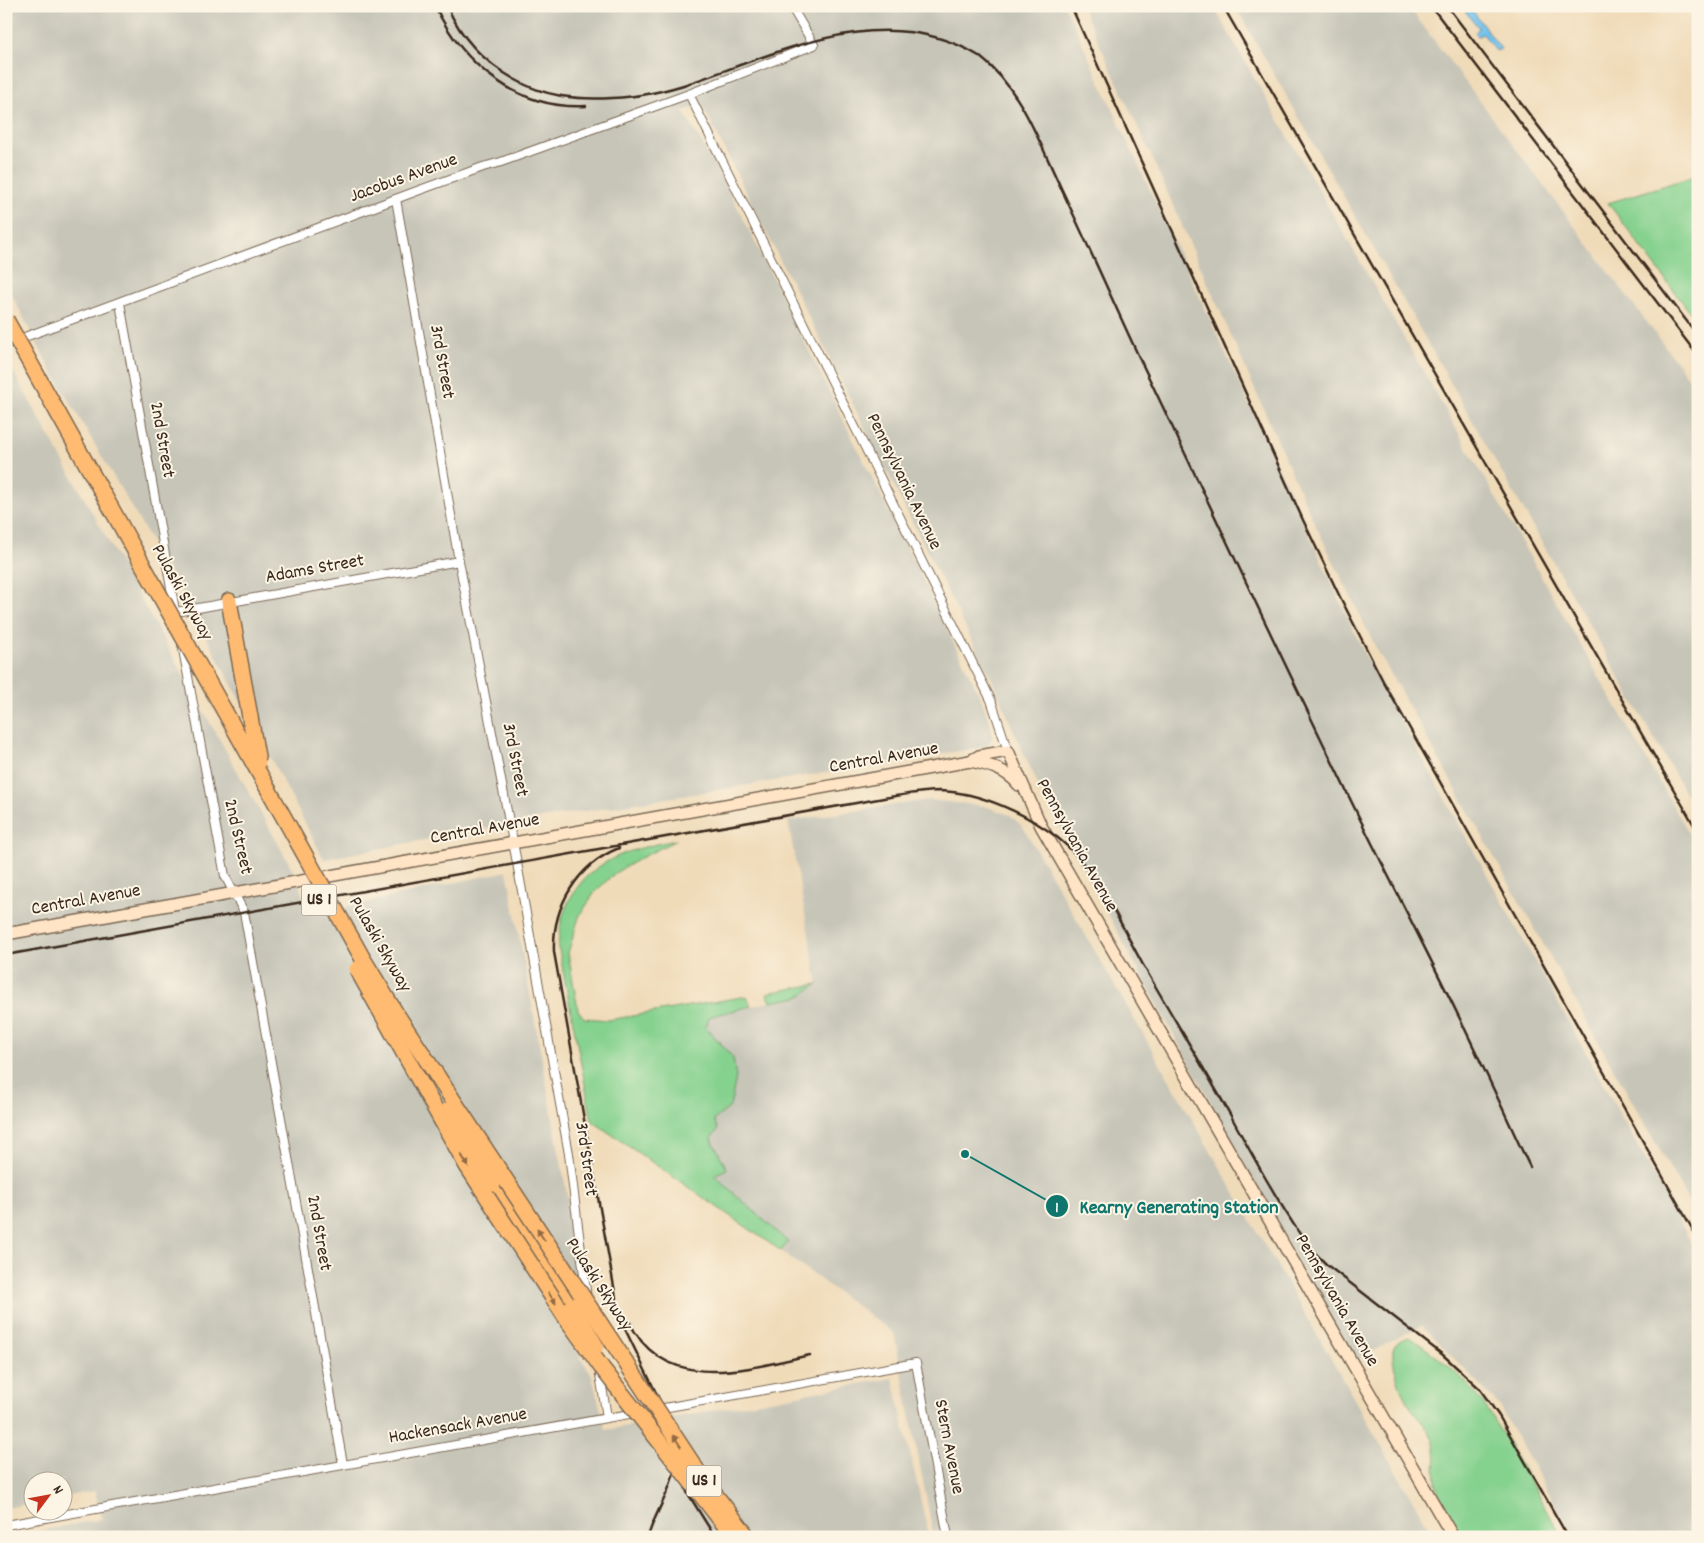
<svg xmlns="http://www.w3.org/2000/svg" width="1704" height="1543" font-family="Dekko,sans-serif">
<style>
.industrial{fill:#c6c5b8}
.green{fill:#85d18e;stroke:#607e56}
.water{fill:#71c2ed;stroke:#567686}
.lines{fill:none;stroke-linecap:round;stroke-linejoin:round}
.minor-casing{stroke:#7a6854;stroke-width:10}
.secondary-casing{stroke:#7a6854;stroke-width:14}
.motorway-casing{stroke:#7a6854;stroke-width:18}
.minor{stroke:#fff;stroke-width:8}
.secondary{stroke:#ffe4c6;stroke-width:11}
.motorway{stroke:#febb71;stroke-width:15}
.rail{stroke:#3b2a1e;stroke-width:2.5}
.motorway-bridge-casing{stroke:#7a6854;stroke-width:18;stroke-linecap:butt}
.motorway-bridge{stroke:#febb71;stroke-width:15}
.oneway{fill:#936b43}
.labels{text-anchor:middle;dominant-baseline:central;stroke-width:4;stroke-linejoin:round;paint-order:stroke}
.shield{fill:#fcf5e5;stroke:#75675a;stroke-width:1}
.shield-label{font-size:18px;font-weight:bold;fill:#3b2a1e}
.street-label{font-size:19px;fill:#3b2a1e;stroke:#fcf5e5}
.leader{fill:none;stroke:#0f766e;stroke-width:2}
.callout-dot{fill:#0f766e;stroke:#fcf5e5;stroke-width:2}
.mark-label{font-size:15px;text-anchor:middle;font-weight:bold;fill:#fff}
.callout-label{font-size:20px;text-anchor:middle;font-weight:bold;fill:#0f766e;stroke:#fcf5e5;stroke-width:4;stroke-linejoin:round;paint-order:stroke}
</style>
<rect width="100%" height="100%" fill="#fcf5e5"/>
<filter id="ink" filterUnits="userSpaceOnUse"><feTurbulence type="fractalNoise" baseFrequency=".02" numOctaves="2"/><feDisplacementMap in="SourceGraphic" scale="10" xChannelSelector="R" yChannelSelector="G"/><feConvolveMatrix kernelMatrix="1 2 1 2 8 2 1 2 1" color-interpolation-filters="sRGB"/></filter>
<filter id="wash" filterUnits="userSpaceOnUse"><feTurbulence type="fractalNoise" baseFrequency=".0096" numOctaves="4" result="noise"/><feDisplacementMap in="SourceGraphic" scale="20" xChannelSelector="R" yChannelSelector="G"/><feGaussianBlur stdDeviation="1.12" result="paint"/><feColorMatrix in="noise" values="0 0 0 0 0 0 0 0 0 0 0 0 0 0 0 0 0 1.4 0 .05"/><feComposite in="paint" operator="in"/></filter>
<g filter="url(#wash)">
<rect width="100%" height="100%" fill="#f0dbb9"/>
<!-- industrial -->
<g class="industrial">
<polygon points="6,6 1065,6 1365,655 1698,1255 1698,1537 1574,1537 1497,1403 1422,1325 1352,1362 1041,791 1018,741 995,686 702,105 683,111 725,182 917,568 981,698 992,731 992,737 988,745 985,747 524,821 324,859 198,621 46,361 6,284"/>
<polygon points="1082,6 1213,6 1698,849 1698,1218 1375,646 1313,520 1148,149"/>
<polygon points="1235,6 1408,6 1698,390 1698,815"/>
<polygon points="6,359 295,874 309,913 346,907 507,871 576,1243 581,1359 591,1373 606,1430 893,1378 929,1537 8,1537 102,1519 95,1491 63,1497 62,1480 32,1480 32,1503 6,1508"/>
<polygon points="929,800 984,806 1010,815 1023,827 1434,1537 934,1537 894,1333 781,1251 787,1242 713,1174 727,1169 711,1138 713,1120 730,1107 736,1077 706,1027 709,1017 760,1004 799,997 818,984 788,821"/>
</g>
<!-- green -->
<g class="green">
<polygon points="1698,175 1698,323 1608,203"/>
<path d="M676,840l-37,19 -24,14 -20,19 -16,25 -11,36 10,57 6,8 25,2 138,-24 4,10 -42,11 -3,10 27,31 3,19 -6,30 -16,13 4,10 -7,8 16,31 -13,6 74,67 -7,9 -189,-130 -34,-176c1,-9 2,-18 4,-27 18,-56 63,-68 114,-78z"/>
<polygon points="818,984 799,997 771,1002 767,993"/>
<path d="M1410,1337l29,21 24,21 17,20 14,20 68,118h-100c-10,-17 -24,-36 -26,-55 -2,-12 1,-27 -2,-39 -3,-12 -20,-30 -27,-41 -6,-10 -18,-45 -13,-55 3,-6 10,-9 16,-10z"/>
</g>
<!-- water -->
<polygon class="water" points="1461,6 1469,6 1501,49 1496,51 1483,34 1478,36 1475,33 1479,28"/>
</g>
<g filter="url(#ink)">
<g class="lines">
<!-- minor casing -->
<g class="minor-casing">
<g id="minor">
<polyline points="689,94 991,700 1008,751"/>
<polyline points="396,199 459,561 517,863 569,1154 587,1299"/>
<polyline points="120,303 176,616"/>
<polyline points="6,344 417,191 483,167 501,162 689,94 814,45 791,6"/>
<polyline points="176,612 459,561"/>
<polyline points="182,644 225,876 244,912 343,1464"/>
<polyline points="599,1369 607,1417"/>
<polyline points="6,1525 916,1363 948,1537"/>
</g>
</g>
<!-- secondary casing -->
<g class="secondary-casing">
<g id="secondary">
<path d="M970,761c19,4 36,8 49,24"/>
<polyline points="6,934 970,761 979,756 1008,751 1041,826 1453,1537"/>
</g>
</g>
<!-- motorway casing -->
<g class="motorway-casing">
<g id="motorway">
<polyline points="229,601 250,717"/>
<polyline points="493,1184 572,1305"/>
</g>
</g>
<!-- minor -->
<use href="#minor" class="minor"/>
<!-- secondary -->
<use href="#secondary" class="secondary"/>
<!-- motorway -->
<use href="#motorway" class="motorway"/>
<!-- rail -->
<g class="rail">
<path d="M435,6c28,59 83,104 151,100"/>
<path d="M447,6c14,32 37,56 67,73 31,18 63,21 98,19 28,-1 54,-7 81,-16 92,-32 194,-82 286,-26 42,32 60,86 82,132 26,55 51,111 77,167 73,152 144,305 218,456 42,86 87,170 127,256 16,33 31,67 47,100"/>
<polyline points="1071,6 1303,520 1340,597 1383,681 1698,1239"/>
<polyline points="1223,6 1698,832"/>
<polyline points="1431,6 1698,356"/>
<polyline points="1447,6 1698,336"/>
<path d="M619,848c-42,17 -67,59 -65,104l64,357 6,18 40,82 17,66 6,17 28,45"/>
<path d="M6,955l878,-157c19,-3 38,-7 56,-7 40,1 87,23 118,47 40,32 60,82 84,125 29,51 60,102 89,153 22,41 45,83 71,121l13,16 12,12 116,90 36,33 20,28 69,121"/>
<path d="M629,1321c34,74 119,48 181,34"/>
<path d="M648,1537c7,-26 25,-47 27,-74"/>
</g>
<!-- motorway-bridge casing -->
<g class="motorway-bridge-casing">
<g id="motorway-bridge">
<polyline points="6,320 363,959 395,1012 702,1478 748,1537"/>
<polyline points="250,717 258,762"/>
<polyline points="357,969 467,1166 566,1318 602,1368 734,1537"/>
<polyline points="447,1111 493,1184"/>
<polyline points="572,1305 596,1346"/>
</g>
</g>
<!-- motorway-bridge -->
<use href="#motorway-bridge" class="motorway-bridge"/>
</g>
<!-- one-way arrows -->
<defs><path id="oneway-solid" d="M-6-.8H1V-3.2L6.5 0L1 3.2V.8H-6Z" transform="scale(1.25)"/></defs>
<g class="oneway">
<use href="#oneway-solid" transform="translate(465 1161) rotate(60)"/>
<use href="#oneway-solid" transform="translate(541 1235) rotate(-123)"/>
<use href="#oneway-solid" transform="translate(552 1298) rotate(57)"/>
<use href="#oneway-solid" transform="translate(677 1441) rotate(-124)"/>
</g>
</g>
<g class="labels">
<!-- shield labels -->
<g class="shield">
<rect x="301.5" y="884.5" width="35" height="31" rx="4"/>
<rect x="686.5" y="1465.5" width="35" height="31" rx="4"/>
</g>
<g class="shield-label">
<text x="319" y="900">US 1</text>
<text x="704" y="1481">US 1</text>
</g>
<!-- street labels -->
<g class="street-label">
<text transform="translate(404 179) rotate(-20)">Jacobus Avenue</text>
<text transform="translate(441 362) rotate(80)">3rd Street</text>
<text transform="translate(161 440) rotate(80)">2nd Street</text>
<text transform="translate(903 482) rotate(64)">Pennsylvania Avenue</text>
<text transform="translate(315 570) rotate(-10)">Adams Street</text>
<text transform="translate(181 593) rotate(61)">Pulaski Skyway</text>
<text transform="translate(884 759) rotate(-10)">Central Avenue</text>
<text transform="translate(514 760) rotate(79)">3rd Street</text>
<text transform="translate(485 830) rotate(-10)">Central Avenue</text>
<text transform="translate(237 837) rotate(77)">2nd Street</text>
<text transform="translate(1076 846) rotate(61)">Pennsylvania Avenue</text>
<text transform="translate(86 901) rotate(-10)">Central Avenue</text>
<text transform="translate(379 945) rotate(60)">Pulaski Skyway</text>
<text transform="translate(585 1159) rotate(82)">3rd Street</text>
<text transform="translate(318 1233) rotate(80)">2nd Street</text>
<text transform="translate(598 1285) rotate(57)">Pulaski Skyway</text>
<text transform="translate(1336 1301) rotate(60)">Pennsylvania Avenue</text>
<text transform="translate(458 1427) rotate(-10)">Hackensack Avenue</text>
<text transform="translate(948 1447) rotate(79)">Stern Avenue</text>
</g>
</g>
<!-- callouts -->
<path class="leader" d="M965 1154L1057 1206"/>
<g class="callout-dot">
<circle cx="965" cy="1154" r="5"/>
<circle cx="1057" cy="1206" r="12"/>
</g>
<g class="mark-label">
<text x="1057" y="1212">1</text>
</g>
<g class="callout-label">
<text x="1179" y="1213">Kearny Generating Station</text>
</g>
<!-- margin -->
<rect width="1704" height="1543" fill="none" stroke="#fcf5e5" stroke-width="25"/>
<!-- north arrow -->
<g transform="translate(48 1496) rotate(58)"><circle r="24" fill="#fcf5e5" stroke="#afa495"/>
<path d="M0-4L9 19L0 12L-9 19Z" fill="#c8321e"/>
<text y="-8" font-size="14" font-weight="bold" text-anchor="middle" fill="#3b2a1e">N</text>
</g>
</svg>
